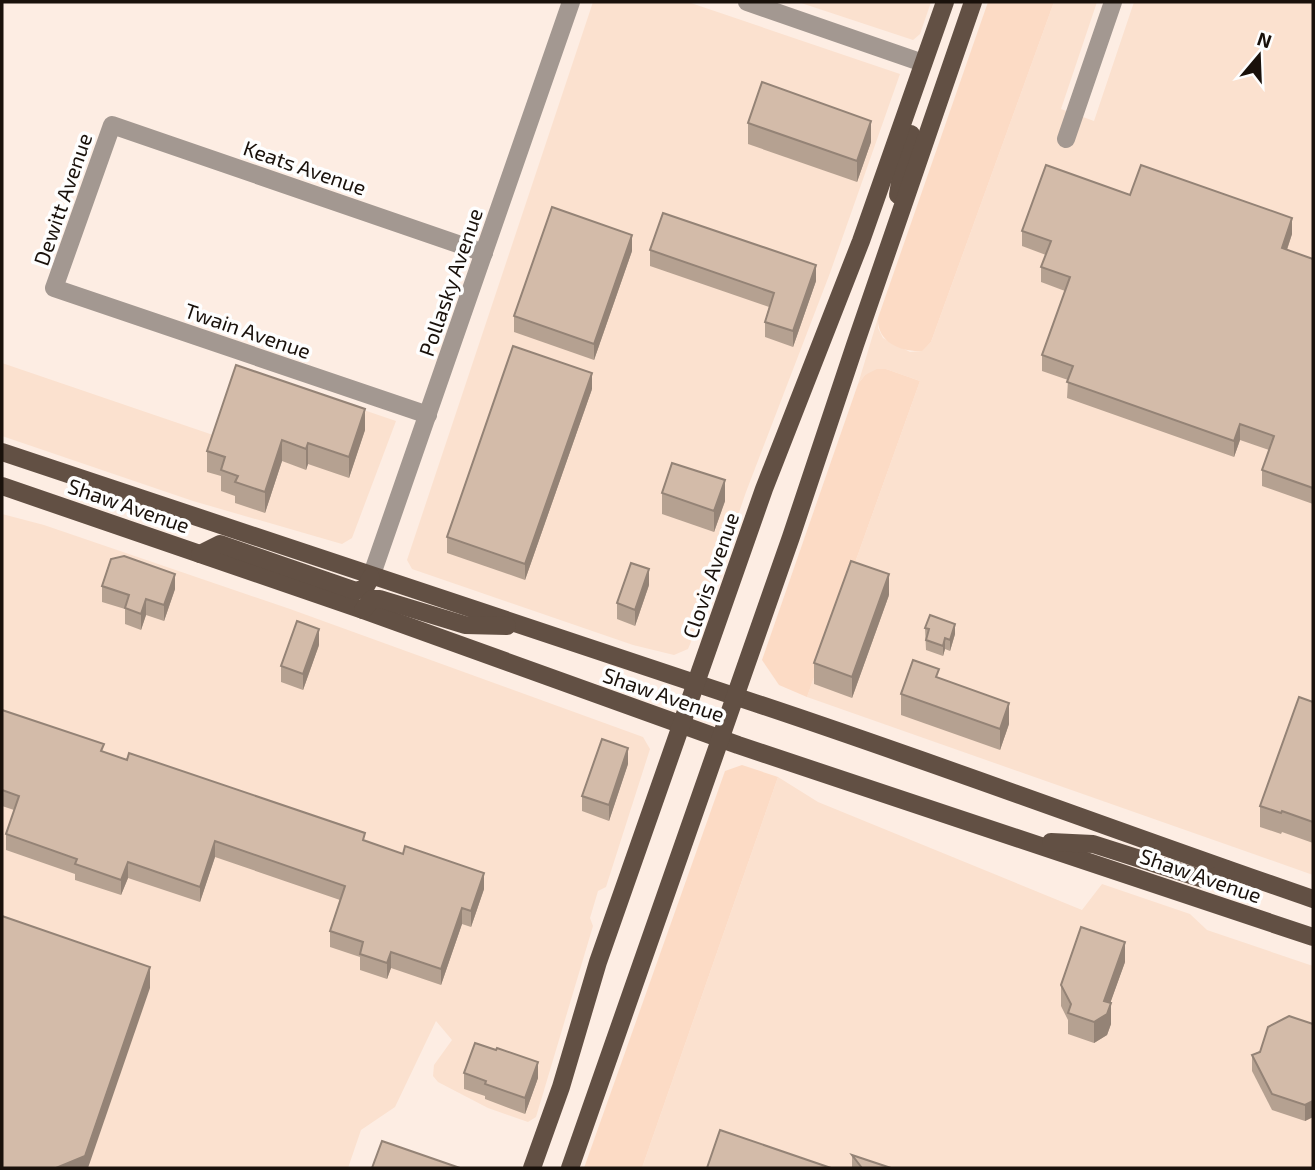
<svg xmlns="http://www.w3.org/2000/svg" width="1315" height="1170" font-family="'Exo 2',sans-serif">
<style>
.built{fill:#fbe1cf}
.green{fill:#fcdbc5}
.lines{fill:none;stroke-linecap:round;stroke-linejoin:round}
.street{stroke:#a39891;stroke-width:18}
.primary{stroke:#625044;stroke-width:18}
.wall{fill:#b5a191}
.shaded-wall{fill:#948376}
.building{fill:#d3bba9;stroke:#948376;stroke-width:2}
.labels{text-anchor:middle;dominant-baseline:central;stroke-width:7;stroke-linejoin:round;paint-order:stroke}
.street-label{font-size:21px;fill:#19110b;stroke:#fefefe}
</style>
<rect width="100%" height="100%" fill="#fdede3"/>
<!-- built -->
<g class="built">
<polygon points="593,2 688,2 900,74 830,273 746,492 710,597 688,649 674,655 633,645 412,569 407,560"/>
<polygon points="798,2 931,2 920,34 913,40"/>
<polygon points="1054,2 1097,2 1061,109 1094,121 1134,2 1313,2 1313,875 807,697 920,381 886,369 865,375 858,384 878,318 878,328 883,338 910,352 921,351 931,342"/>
<polygon points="2,363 216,436 240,368 396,421 352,538 342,544 193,501 2,436"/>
<polygon points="2,514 44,525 290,609 643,737 650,749 606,887 598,891 590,918 593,926 536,1117 528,1122 488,1108 438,1082 433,1076 434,1065 452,1040 436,1021 395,1107 361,1130 348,1168 2,1168"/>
<polygon points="778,777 818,802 1082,910 1102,884 1190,914 1207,930 1313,966 1313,1168 642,1168"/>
</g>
<!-- green -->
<g class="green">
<path d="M988,2h66l-123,340 -9,9c-22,1 -45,-9 -44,-33z"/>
<polygon points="877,369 886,369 920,381 807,697 779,685 762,660 858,384 865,375"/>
<polygon points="742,765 778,777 642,1168 584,1168 725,771"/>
</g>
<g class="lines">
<!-- street -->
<g class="street">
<polyline points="747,2 923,63"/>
<polyline points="1066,139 1113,2"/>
<polyline points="428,415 54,288 112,125 484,253"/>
<polyline points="371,577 571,2"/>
</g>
<!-- primary -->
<g class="primary">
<polyline points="898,195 904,156 911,134"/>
<path d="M2,452c250,85 502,166 753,251 187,62 372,132 558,196"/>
<polyline points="2,486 363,610 738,745 1313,937"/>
<polyline points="200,554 220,544 356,591 365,588 371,577"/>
<polyline points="363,610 372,599 380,599 465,625 507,626"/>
<polyline points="1051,842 1093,844 1203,879 1218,876 1226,869"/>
<polyline points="532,1168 561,1087 598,962 764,489 861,241 945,2"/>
<polyline points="570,1168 791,537 855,345 973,2"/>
</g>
</g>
<!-- wall -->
<g class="wall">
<polygon points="748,123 871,142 857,182 748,144"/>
<polygon points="1130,195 1292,234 1287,250 1313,259 1313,504 1262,486 1262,470 1269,450 1240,440 1234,457 1067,398 1068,380 1042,371 1042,355 1065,291 1041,282 1041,267 1046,255 1022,246 1022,231"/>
<polygon points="650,250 816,281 793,347 765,337 765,322 769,307 650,266"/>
<polygon points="632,251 594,360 514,332 514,316"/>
<polygon points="592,389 525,580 447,553 447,537"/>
<polygon points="365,430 349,478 308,464 306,470 282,461 265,513 235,503 235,496 221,491 221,476 207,472 207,451"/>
<polygon points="662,493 725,501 714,532 662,514"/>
<polygon points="649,585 635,626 617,619 617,603"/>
<polygon points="102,586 175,589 164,621 146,615 141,630 125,624 125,609 102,602"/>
<polygon points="889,595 852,698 814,684 814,663"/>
<polygon points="925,628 955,634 950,651 945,649 943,656 926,650"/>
<polygon points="319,645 303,690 281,682 281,666"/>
<polygon points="939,678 1009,724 1000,750 901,715 901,694"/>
<polygon points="1313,702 1313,843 1282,832 1281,834 1260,827 1260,806"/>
<polygon points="2,710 104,752 365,841 484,889 471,927 462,924 441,985 391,968 387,979 360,970 360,957 330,947 330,931 340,900 215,857 200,902 128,878 121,895 75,880 75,874 6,850 6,834 14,810 2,806"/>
<polygon points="628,764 609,821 582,811 582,796"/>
<polygon points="1125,962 1110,1003 1111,1024 1107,1035 1094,1043 1068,1034 1068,1020 1061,1006 1061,985"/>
<polygon points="1313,1024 1313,1117 1305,1121 1272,1110 1252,1071 1252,1055"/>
<polygon points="496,1050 538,1078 525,1114 485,1099 485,1096 464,1089 464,1073"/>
<polygon points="852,1155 891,1168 852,1168"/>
</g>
<!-- shaded-wall -->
<g class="shaded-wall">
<polygon points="871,121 871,142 857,182 857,161"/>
<polygon points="1292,218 1292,234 1282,264 1282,248"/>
<polygon points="632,235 632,251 594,360 594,344"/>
<polygon points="816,265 816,281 793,347 793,331"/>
<polygon points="592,373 592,389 525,580 525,564"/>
<polygon points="365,409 365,430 349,478 349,457"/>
<polygon points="1240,424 1240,440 1234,457 1234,441"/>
<polygon points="282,440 282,461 265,513 265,492"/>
<polygon points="308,443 308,464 306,470 306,449"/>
<polygon points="725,480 725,501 714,532 714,511"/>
<polygon points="649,569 649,585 635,626 635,610"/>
<polygon points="175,574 175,589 164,621 164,605"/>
<polygon points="889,574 889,595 852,698 852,677"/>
<polygon points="146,599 146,615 141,630 141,614"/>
<polygon points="955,624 955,634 950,651 950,640"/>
<polygon points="319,629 319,645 303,690 303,674"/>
<polygon points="945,638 945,649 943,656 943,646"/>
<polygon points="1009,703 1009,724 1000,750 1000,729"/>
<polygon points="628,748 628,764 609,821 609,805"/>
<polygon points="215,841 215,857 200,902 200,887"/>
<polygon points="128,862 128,878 121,895 121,880"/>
<polygon points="484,873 484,889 471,927 471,911"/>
<polygon points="462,908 462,924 441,985 441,969"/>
<polygon points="1125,942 1125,962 1106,1015 1111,1003 1111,1024 1107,1035 1094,1043 1094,1022 1104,1001"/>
<polygon points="391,952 391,968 387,979 387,963"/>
<polygon points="150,967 150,988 88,1168 56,1168"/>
<polygon points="538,1062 538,1078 525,1114 525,1098"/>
<polygon points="1313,1101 1313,1117 1305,1121 1305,1105"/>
</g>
<!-- building -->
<g class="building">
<polygon points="762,82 871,121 857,161 748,123"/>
<polygon points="1046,165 1130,195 1141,165 1292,218 1282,248 1313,259 1313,488 1262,470 1274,436 1240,424 1234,441 1067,382 1073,366 1042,355 1070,277 1041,267 1051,241 1022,231"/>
<polygon points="552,207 632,235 594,344 514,316"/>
<polygon points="663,213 816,265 793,331 765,322 774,293 650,250"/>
<polygon points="513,346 592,373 525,564 447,537"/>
<polygon points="236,365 365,409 349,457 308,443 306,449 282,440 265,492 235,482 238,476 221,470 225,457 207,451"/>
<polygon points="672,463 725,480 714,511 662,493"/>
<polygon points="124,556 175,574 164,605 146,599 141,614 125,608 129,595 102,586 111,559"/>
<polygon points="851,561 889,574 852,677 814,663"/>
<polygon points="631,563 649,569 635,610 617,603"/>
<polygon points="930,615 955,624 950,640 945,638 943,646 926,640 929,629 925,628"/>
<polygon points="297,621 319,629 303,674 281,666"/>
<polygon points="913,660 939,669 936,677 1009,703 1000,729 901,694"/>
<polygon points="1299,697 1313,702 1313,822 1282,811 1281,813 1260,806"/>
<polygon points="2,710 104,744 101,751 127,760 129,753 365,833 363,840 403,854 405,846 484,873 471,911 462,908 441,969 391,952 387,963 360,954 363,942 330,931 345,886 215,841 200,887 128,862 121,880 75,864 77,859 6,834 19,796 2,790"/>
<polygon points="602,739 628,748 609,805 582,796"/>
<polygon points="2,916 150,967 85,1156 56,1168 2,1168"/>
<polygon points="1081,927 1125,942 1104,1001 1111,1003 1107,1014 1094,1022 1068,1013 1071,1004 1061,985"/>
<polygon points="1289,1016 1313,1024 1313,1101 1305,1105 1272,1094 1252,1055 1260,1052 1268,1027"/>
<polygon points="475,1043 496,1050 497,1048 538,1062 525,1098 485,1084 486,1081 464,1073"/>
<polygon points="720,1130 831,1168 707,1168"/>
<polygon points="382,1141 460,1168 372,1168"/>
<polygon points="852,1155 891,1168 862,1168"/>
</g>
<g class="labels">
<!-- street labels -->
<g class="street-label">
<text transform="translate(305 167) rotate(19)">Keats Avenue</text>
<text transform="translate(62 199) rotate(-71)">Dewitt Avenue</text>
<text transform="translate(450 282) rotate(-71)">Pollasky Avenue</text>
<text transform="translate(248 330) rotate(19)">Twain Avenue</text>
<text transform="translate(129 505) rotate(19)">Shaw Avenue</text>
<text transform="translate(710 575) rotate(-71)">Clovis Avenue</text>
<text transform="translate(664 694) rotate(19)">Shaw Avenue</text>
<text transform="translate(1201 875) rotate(19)">Shaw Avenue</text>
</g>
</g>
<!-- border -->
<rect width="1315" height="1170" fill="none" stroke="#19110b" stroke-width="7"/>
<!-- north arrow -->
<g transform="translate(1259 56) rotate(19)" stroke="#fefefe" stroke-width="5" paint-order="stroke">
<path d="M0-5L12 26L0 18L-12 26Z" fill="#19110b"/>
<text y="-10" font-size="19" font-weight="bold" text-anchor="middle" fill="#19110b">N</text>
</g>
</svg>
